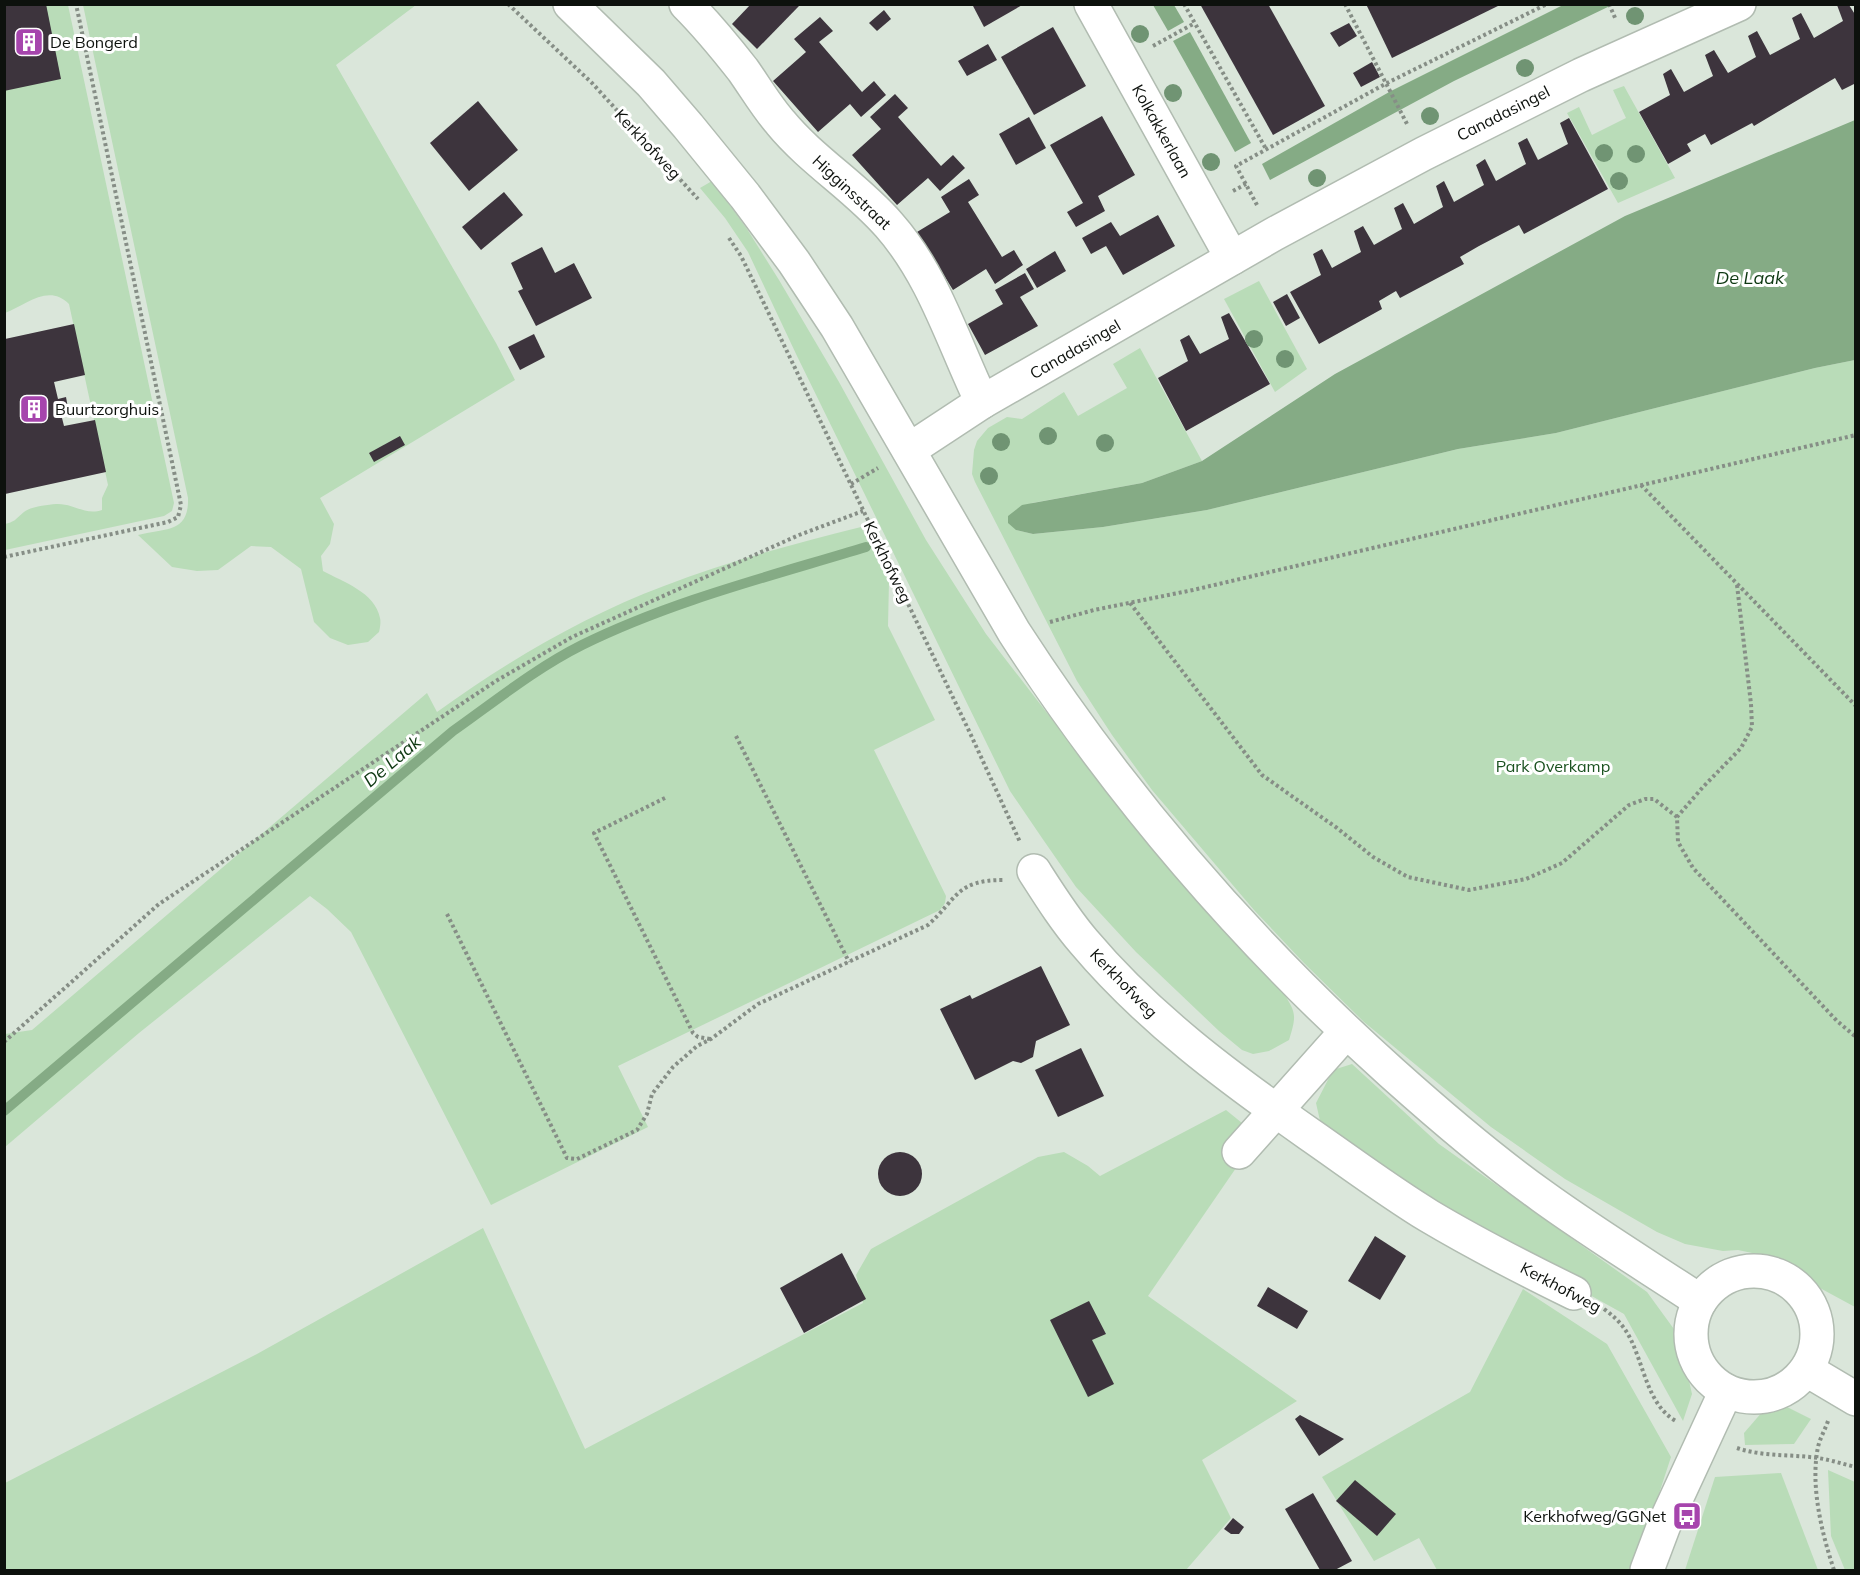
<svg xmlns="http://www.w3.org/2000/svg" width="1860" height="1575" font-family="Mulish,sans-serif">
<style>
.green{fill:#b9dcb8}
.water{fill:#85ab85}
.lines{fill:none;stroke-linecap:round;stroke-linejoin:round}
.stream{stroke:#85ab85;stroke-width:10}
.building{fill:#3d343d}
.minor-casing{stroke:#b1bcb1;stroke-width:36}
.path{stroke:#868e86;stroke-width:4;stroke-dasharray:3 3;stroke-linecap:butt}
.minor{stroke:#fff;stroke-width:33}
.tree{fill:#709473}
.labels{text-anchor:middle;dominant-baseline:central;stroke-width:6;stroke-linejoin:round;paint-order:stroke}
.poi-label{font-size:16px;fill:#0d110d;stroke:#fff;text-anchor:start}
.street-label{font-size:16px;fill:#0d110d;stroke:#fff}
.park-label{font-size:16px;fill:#1a511f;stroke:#fff}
.water-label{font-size:18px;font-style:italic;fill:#0e3812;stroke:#fff}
</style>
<rect width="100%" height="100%" fill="#dae6da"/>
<!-- green -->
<g class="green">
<path d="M4,5h64l106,498 -2,8 -8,5 -159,34v-26c12,-3 10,-5 19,-12 8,-6 23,-7 32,-8 18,-1 29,12 46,6v-12l6,-13 -39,-181c-21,-21 -44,2 -64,9z"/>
<path d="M83,5h333l-80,60 160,278 19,37 -195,118 14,26 -4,20 -9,12 2,15c20,11 52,21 57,47 1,4 0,10 -1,14l-11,10 -20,3 -18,-7 -16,-16 -13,-53 -30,-22 -20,-1 -33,24 -21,1 -25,-4 -34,-32c28,-7 51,-2 50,-37z"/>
<polygon points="1624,86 1675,178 1618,203 1567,113 1579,107 1592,135 1626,118 1613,90"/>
<path d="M712,181l35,48 32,51 60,102 87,158 60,94 88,114 206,239c15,25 18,25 9,53l-20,11 -16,3 -11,-4 -23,-19 -83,-79 -60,-65 -34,-49 -32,-47 -213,-435 -49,-104 -23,-34 -25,-30z"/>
<polygon points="1259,281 1307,369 1275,392 1224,299"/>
<polygon points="1140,348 1202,461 1142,483 1032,503 1016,530 1033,534 1103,527 1207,510 1458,449 1556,433 1815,368 1855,360 1855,1307 1757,1254 1738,1250 1723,1251 1685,1244 1657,1232 1565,1179 1491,1127 1364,1022 1304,963 1254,910 1152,790 1112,735 1077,681 975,482 972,474 974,450 977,441 988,428 1007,417 1022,419 1064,392 1078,416 1127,388 1113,364"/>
<path d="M861,527l28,54 -1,45 47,94 -61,30 72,146 -1,7 -5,7 -322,156 30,61 -157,78 -140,-273 -24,-23 -17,-13 -171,137 -134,114v-113l27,-4 395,-337 10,19c69,-50 147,-96 227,-126 64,-25 130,-42 197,-59z"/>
<polygon points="1352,1064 1439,1144 1647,1292 1679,1336 1692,1394 1683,1421 1624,1314 1471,1229 1323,1134 1316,1103 1333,1070"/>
<polygon points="1226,1110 1258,1136 1148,1296 1297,1401 1202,1460 1231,1518 1186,1570 5,1570 5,1483 257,1354 483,1228 585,1449 863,1303 856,1275 871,1249 1038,1157 1064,1152 1088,1166 1100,1176"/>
<polygon points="1523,1289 1607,1344 1671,1457 1634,1570 1437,1570 1419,1538 1374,1561 1322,1477 1470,1392"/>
<polygon points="1787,1407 1811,1419 1794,1444 1745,1445 1744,1433 1763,1411"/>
<polygon points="1828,1470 1855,1482 1855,1570 1845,1570 1831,1536"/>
<polygon points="1781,1473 1818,1570 1685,1570 1715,1477"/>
</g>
<!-- water -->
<g class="water">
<polygon points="1565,4 1612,5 1454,81 1270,180 1262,164 1391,91"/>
<polygon points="1153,5 1174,5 1184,22 1168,31"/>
<polygon points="1190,32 1251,143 1235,152 1173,41"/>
<polygon points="1855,120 1855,360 1815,368 1556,433 1458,449 1207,510 1103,527 1033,534 1016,530 1008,523 1008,516 1022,505 1142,483 1202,461 1335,374 1625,216"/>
</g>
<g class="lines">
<!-- stream -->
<path class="stream" d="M4,1111l449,-380c41,-29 83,-63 129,-86 89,-44 189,-69 284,-98"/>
</g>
<!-- building -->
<g class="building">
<polygon points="4,4 46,4 61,79 4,91"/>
<polygon points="751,4 798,4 799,6 757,49 732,24"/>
<polygon points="972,4 1024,4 984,27"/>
<polygon points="1200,4 1268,4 1325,106 1273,135"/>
<polygon points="1366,4 1502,4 1392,58"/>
<polygon points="1837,5 1849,5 1856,16 1856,83 1842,90 1835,78 1754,126 1752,123 1711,145 1705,134 1687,144 1691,151 1668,164 1639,112 1670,95 1663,74 1671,69 1684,92 1713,76 1705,55 1714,50 1728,73 1756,57 1748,36 1757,31 1770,55 1800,39 1792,18 1801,13 1814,38 1843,21"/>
<polygon points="884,10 891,19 877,31 869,23"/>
<polygon points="820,17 833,31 819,42 862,92 874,81 886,95 861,117 850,104 818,132 773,81 806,52 794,39"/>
<polygon points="1349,23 1357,36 1339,47 1330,33"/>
<polygon points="1053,27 1086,86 1034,115 1001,57"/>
<polygon points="988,44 997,60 967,76 958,61"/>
<polygon points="1372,62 1380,77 1361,87 1353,73"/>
<polygon points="895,94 908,108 898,117 941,166 953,155 965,168 940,191 928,178 897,205 852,155 881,129 870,117"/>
<polygon points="478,101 518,150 469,191 430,143"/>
<polygon points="1102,116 1135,175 1098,196 1105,211 1076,227 1067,212 1083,203 1050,145"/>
<polygon points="1029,117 1046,148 1016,165 999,134"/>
<polygon points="1569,118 1608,189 1524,234 1519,225 1479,246 1460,257 1464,264 1400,298 1396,291 1379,301 1382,309 1319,344 1290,292 1321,275 1313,254 1322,249 1332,268 1361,252 1354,231 1363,226 1374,245 1402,229 1394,208 1403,203 1414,224 1443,207 1436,186 1444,181 1454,202 1484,185 1476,165 1485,159 1496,181 1526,164 1518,143 1527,138 1538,160 1568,144 1560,123"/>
<polygon points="969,179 979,195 968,202 1002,257 1014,250 1023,265 995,284 986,269 953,290 917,232 950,212 941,197"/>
<polygon points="504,192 523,215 481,250 462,227"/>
<polygon points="1158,215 1175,246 1123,275 1106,246 1091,254 1082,238 1111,222 1120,236"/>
<polygon points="542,247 555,273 574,263 592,298 536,326 518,291 523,289 511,263"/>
<polygon points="1055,251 1066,271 1037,288 1026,269"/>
<polygon points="1025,273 1034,289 1020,297 1038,326 985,355 968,324 1003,304 995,290"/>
<polygon points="1287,294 1300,318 1286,326 1273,302"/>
<polygon points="1229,313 1270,384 1186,431 1158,378 1188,361 1180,340 1189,335 1200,354 1229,339 1221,317"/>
<polygon points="74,324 85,375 54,382 58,399 66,397 68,408 60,410 64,426 95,420 106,472 5,494 5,339"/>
<polygon points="534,334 545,357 520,370 508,347"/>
<polygon points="400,436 405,445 374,462 369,453"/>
<polygon points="1041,966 1070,1025 1036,1041 1033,1057 1021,1063 1013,1061 975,1080 940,1009 970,995 972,999"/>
<polygon points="1081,1048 1104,1096 1058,1117 1035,1070"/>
<circle cx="900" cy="1174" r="22"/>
<polygon points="1375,1236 1406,1256 1380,1300 1348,1281"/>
<polygon points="842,1253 866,1299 804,1333 780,1288"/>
<polygon points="1268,1287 1308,1311 1297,1329 1257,1306"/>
<polygon points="1089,1301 1106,1334 1092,1340 1114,1384 1088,1397 1050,1320"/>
<polygon points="1300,1415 1344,1439 1319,1456 1295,1419"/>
<polygon points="1355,1480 1396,1514 1377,1536 1336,1501"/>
<polygon points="1313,1493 1352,1561 1335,1570 1320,1570 1285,1509"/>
<polygon points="1233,1518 1244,1527 1239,1534 1231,1534 1224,1529"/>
</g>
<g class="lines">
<!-- minor casing -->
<g class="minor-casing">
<g id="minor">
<path d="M570,4l81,79 37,43 57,70 49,66 43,65 177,305c106,164 233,311 378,441 48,43 98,86 150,123 51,37 105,70 158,105"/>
<path d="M686,4c21,21 39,43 57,66 12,17 23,36 37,52 32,39 76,65 109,103 45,51 64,117 93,177"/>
<polyline points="1091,4 1232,258"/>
<polyline points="909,450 982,402 1274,234 1423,154 1581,75 1739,4"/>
<path d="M1034,871c16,25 31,49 50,71 64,76 144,135 225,192 39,27 79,57 120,82 47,28 96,53 145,77"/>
<polyline points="1239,1152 1346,1032"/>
<circle cx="1754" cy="1334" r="63"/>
<polyline points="1807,1370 1856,1399"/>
<polyline points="1647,1570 1664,1525 1726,1391"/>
</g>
</g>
<!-- path -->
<g class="path">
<polyline points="508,4 592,83 698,199"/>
<polyline points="1184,4 1266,149"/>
<polyline points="1345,4 1407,124"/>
<polyline points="1609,4 1616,20"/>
<polyline points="1153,46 1195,23"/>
<polyline points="1233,191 1246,184"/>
<polyline points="1257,205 1236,166 1387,83 1547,4"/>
<polyline points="729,238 741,256 759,293 970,733 1020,842"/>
<polyline points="851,484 878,468"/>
<polyline points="1641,485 1856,706"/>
<polyline points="4,557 168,522 178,517 181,505 76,4"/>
<polyline points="1737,585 1751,704 1752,727 1741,748 1703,787 1677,817 1678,842 1693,868 1837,1021 1856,1037"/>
<polyline points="1130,603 1262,775 1337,828 1373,857 1408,877 1469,890 1526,879 1562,863 1629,805 1645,799 1654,799 1677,817"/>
<polyline points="1050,622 1094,610 1193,590 1856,435"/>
<polyline points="736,736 849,962"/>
<polyline points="665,798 594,833 693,1033 698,1037 710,1039"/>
<path d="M447,914l120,244 10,1 60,-29 10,-16 5,-20 21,-27 24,-21 14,-7 47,-35 170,-79c29,-26 28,-45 75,-45"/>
<polyline points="4,1042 159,904 496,681 572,637 799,535 863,511"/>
<path d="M1604,1309c8,6 14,11 20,19 20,28 20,75 52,93"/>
<path d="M1828,1421c-3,9 -8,17 -10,26 -8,39 4,87 16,123"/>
<path d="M1737,1448c27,9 53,6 81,10 13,2 25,6 38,9"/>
</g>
<!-- minor -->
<use href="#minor" class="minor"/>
</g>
<!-- trees -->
<g class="tree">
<circle cx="1635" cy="16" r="9"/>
<circle cx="1140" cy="34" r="9"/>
<circle cx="1525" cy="68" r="9"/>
<circle cx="1173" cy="93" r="9"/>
<circle cx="1430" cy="116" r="9"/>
<circle cx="1604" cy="153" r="9"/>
<circle cx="1636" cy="154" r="9"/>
<circle cx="1211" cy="162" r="9"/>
<circle cx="1317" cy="178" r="9"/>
<circle cx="1619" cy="181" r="9"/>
<circle cx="1254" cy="339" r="9"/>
<circle cx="1285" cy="359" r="9"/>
<circle cx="1048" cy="436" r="9"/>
<circle cx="1001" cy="442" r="9"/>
<circle cx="1105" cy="443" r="9"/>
<circle cx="989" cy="476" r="9"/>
</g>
<!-- icons -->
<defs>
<g id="building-square" transform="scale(1.5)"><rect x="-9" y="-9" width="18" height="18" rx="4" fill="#a645ad" stroke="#fff"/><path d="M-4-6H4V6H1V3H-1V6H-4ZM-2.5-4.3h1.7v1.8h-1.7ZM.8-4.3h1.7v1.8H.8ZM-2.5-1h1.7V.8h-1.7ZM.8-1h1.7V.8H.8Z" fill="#fff"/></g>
<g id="bus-square" transform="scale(1.5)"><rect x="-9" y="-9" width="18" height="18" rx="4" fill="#a645ad" stroke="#fff"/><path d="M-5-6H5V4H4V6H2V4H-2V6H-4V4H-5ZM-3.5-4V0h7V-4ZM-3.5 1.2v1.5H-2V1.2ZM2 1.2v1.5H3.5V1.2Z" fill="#fff"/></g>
</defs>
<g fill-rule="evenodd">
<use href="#building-square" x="29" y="42"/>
<use href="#building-square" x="34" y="409"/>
<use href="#bus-square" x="1687" y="1516"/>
</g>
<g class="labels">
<!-- poi labels -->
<g class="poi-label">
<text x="50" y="42">De Bongerd</text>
<text x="55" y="409">Buurtzorghuis</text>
<text x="1666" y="1516" text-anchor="end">Kerkhofweg/GGNet</text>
</g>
<!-- street labels -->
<g class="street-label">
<text transform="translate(1503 113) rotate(-27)">Canadasingel</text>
<text transform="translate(1162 131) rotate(61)">Kolkakkerlaan</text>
<text transform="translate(648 144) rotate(47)">Kerkhofweg</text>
<text transform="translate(852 192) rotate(43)">Higginsstraat</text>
<text transform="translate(1075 349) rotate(-30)">Canadasingel</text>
<text transform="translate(888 562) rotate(64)">Kerkhofweg</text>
<text transform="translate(1124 983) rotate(46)">Kerkhofweg</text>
<text transform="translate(1561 1287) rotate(28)">Kerkhofweg</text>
</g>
<!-- park labels -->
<g class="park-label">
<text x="1553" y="766">Park Overkamp</text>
</g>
<!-- water labels -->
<g class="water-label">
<text x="1750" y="277">De Laak</text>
<text transform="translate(392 761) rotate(-40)">De Laak</text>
</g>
</g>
<!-- border -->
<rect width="1860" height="1575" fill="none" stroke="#0d110d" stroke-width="12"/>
</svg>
